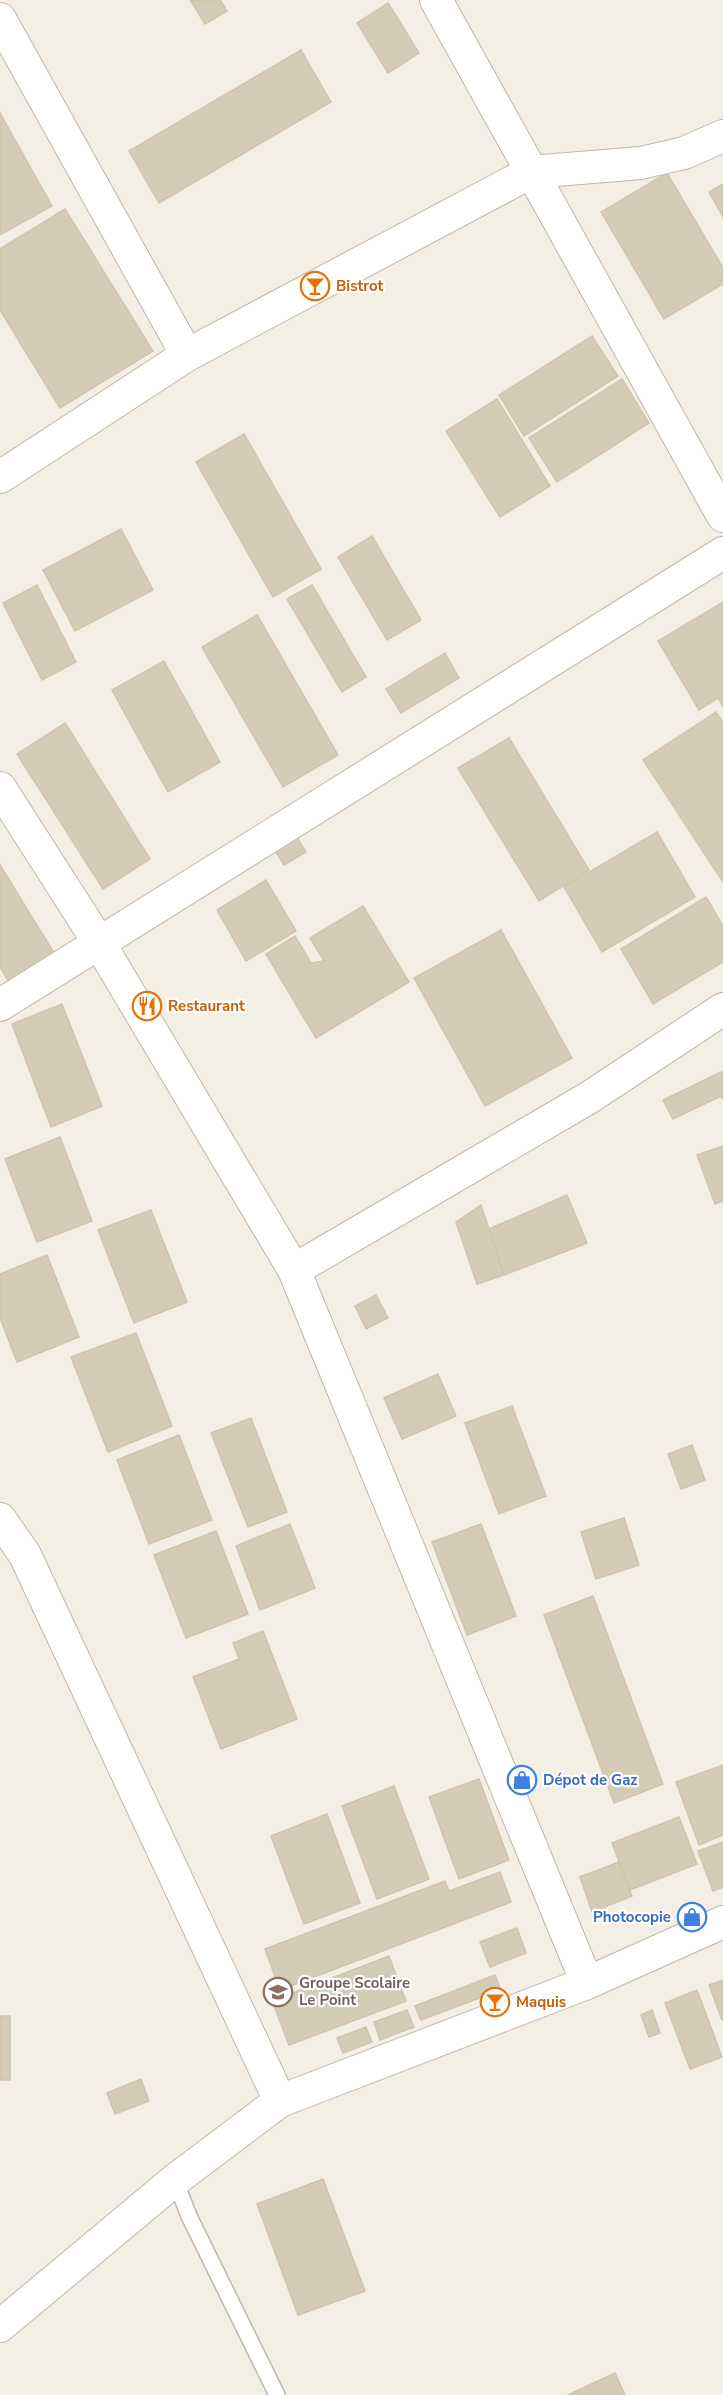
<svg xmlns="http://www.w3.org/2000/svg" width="723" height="2395" font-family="'Nunito Sans',sans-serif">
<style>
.building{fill:#d5ccb8;stroke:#d0c5ab;stroke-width:1.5}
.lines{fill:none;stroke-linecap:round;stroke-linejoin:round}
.service-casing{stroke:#bfb8a6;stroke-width:18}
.minor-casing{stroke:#bfb8a6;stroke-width:34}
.service{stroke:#fff;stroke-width:15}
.minor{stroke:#fff;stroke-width:32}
.labels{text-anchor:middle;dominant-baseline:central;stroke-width:4.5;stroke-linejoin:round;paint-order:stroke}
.food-label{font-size:15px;font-weight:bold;fill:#c56008;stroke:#fff;text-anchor:start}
.shop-label{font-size:15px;font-weight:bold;fill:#366cbe;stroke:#fff;text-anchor:start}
.education-label{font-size:15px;font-weight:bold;fill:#785e54;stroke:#fff;text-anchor:start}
</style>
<rect width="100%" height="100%" fill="#f3efe4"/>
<!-- building -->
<g class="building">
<polygon points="190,0 220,0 227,11 205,24"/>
<polygon points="388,3 419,53 388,73 357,23"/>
<polygon points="301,50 331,102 159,203 129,151"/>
<polygon points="0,113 52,206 0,235"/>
<polygon points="667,173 723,268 723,284 664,319 601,212"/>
<polygon points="723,184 723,217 709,192"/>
<polygon points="65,209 153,351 60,408 0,310 0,249"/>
<polygon points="592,336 618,376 524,436 499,395"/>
<polygon points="622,379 649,423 557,482 529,438"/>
<polygon points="497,399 550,486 500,517 446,431"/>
<polygon points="244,434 321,569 273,597 196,462"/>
<polygon points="121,529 153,590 75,631 43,570"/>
<polygon points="372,536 421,620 387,640 338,557"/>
<polygon points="37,585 76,662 42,680 3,603"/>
<polygon points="312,585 366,677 342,692 287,599"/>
<polygon points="723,602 723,707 718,698 699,710 658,641"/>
<polygon points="257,615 338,755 283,787 202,647"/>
<polygon points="445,653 459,678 401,713 386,689"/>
<polygon points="164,661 220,762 168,792 112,690"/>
<polygon points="716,712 723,723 723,882 643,760"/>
<polygon points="65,723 150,859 103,889 17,754"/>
<polygon points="509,738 589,870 539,901 458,768"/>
<polygon points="657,832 695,897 602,952 564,887"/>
<polygon points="296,836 306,852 284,865 274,849"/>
<polygon points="0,865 62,966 16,994 0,967"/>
<polygon points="266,880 296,931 246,961 217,910"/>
<polygon points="706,897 723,926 723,962 653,1004 621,949"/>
<polygon points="363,906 409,982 316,1038 266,954 295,936 311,963 324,961 310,938"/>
<polygon points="501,930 572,1058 485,1106 414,978"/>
<polygon points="62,1004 102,1106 51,1127 12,1024"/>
<polygon points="723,1071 723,1099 721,1096 673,1119 663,1100"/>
<polygon points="60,1137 92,1221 37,1242 5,1159"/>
<polygon points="723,1146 723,1201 715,1204 697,1155"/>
<polygon points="567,1195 587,1243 504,1275 489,1229"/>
<polygon points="481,1205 504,1275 477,1284 456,1222"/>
<polygon points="151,1210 187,1302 134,1323 98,1230"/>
<polygon points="47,1255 79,1337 17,1362 0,1318 0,1274"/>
<polygon points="376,1295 388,1318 366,1329 355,1306"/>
<polygon points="136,1333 172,1426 108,1452 71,1357"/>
<polygon points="438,1374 456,1416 402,1439 384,1398"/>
<polygon points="512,1406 546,1496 499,1514 465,1423"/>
<polygon points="251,1418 287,1512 248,1527 211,1433"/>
<polygon points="179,1435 212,1520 149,1544 117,1460"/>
<polygon points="692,1445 705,1480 681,1489 668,1454"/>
<polygon points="624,1518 639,1565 596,1579 581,1532"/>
<polygon points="290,1524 315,1588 260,1610 236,1546"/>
<polygon points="481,1524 516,1616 467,1635 432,1542"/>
<polygon points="216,1531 248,1614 186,1638 154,1555"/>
<polygon points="593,1596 663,1784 614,1803 544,1615"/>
<polygon points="263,1631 297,1719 221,1749 193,1677 239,1659 233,1643"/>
<polygon points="723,1765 723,1835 699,1845 676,1782"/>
<polygon points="479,1779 509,1860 459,1879 429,1797"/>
<polygon points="394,1786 429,1879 377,1899 342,1806"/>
<polygon points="327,1814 360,1903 304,1924 271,1836"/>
<polygon points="679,1817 697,1864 630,1890 612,1843"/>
<polygon points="723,1842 723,1887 713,1891 698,1851"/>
<polygon points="619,1862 632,1896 592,1912 580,1877"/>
<polygon points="500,1872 511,1902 280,1990 265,1949 445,1881 449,1891"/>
<polygon points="517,1928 526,1953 490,1967 480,1942"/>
<polygon points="389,1956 406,2001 289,2045 272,2001"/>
<polygon points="495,1975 501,1990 421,2020 415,2006"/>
<polygon points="723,1980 723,2020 722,2020 709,1985"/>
<polygon points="697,1990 722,2057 690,2069 665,2003"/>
<polygon points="407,2010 414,2027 380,2040 374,2022"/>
<polygon points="652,2010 660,2033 649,2037 641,2015"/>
<rect x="0" y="2016" width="10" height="64"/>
<polygon points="366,2027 372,2042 343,2053 337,2038"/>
<polygon points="141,2079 149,2101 115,2114 107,2093"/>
<polygon points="323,2179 365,2291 298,2315 257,2204"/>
<polygon points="615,2373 625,2395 568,2395"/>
</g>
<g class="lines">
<!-- service casing -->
<g class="service-casing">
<polyline id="service" points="175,2180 189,2216 277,2395"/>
</g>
<!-- minor casing -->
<g class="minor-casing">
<g id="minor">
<polyline points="436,0 723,516"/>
<polyline points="0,19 187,355"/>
<polyline points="0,477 187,355 531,172 641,163 684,153 723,136"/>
<polyline points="0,788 98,941 294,1270 587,1983"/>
<polyline points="0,1005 723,553"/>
<polyline points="294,1270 590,1097 723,1009"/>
<polyline points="0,1519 25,1555 280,2101"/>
<polyline points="0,2326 175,2180 280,2101 587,1983 723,1922"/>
</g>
</g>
<!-- service -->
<use href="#service" class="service"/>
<!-- minor -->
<use href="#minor" class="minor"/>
</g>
<!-- icons -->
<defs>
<g id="bar-ring" transform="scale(1.5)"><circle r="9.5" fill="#fff" stroke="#e8710a" stroke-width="1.5"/><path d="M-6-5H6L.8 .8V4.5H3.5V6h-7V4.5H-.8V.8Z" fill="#e8710a"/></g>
<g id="restaurant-ring" transform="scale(1.5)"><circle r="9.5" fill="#fff" stroke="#e8710a" stroke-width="1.5"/><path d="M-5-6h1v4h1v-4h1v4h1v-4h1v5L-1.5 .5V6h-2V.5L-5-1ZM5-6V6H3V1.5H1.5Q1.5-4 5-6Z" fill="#e8710a"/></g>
<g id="shop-ring" transform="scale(1.5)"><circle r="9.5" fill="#fff" stroke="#3f7fe0" stroke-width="1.5"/><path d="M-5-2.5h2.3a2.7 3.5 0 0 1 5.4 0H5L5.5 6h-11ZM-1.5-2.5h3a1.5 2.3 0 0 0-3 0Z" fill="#3f7fe0"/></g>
<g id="school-ring" transform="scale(1.5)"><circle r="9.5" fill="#fff" stroke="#8d6e63" stroke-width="1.5"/><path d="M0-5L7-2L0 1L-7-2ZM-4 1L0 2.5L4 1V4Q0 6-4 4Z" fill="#8d6e63"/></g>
</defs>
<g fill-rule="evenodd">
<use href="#bar-ring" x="315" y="286"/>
<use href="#restaurant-ring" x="147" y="1006"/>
<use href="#shop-ring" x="522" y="1780"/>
<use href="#shop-ring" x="692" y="1917"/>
<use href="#school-ring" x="278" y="1992"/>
<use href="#bar-ring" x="495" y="2002"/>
</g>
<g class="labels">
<!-- food labels -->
<g class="food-label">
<text x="336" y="286">Bistrot</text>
<text x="168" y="1006">Restaurant</text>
<text x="516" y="2002">Maquis</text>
</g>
<!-- shop labels -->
<g class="shop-label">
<text x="543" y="1780">Dépot de Gaz</text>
<text x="671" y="1917" text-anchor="end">Photocopie</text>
</g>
<!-- education labels -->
<g class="education-label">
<text x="299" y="1983">Groupe Scolaire<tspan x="299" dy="17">Le Point</tspan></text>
</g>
</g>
</svg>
